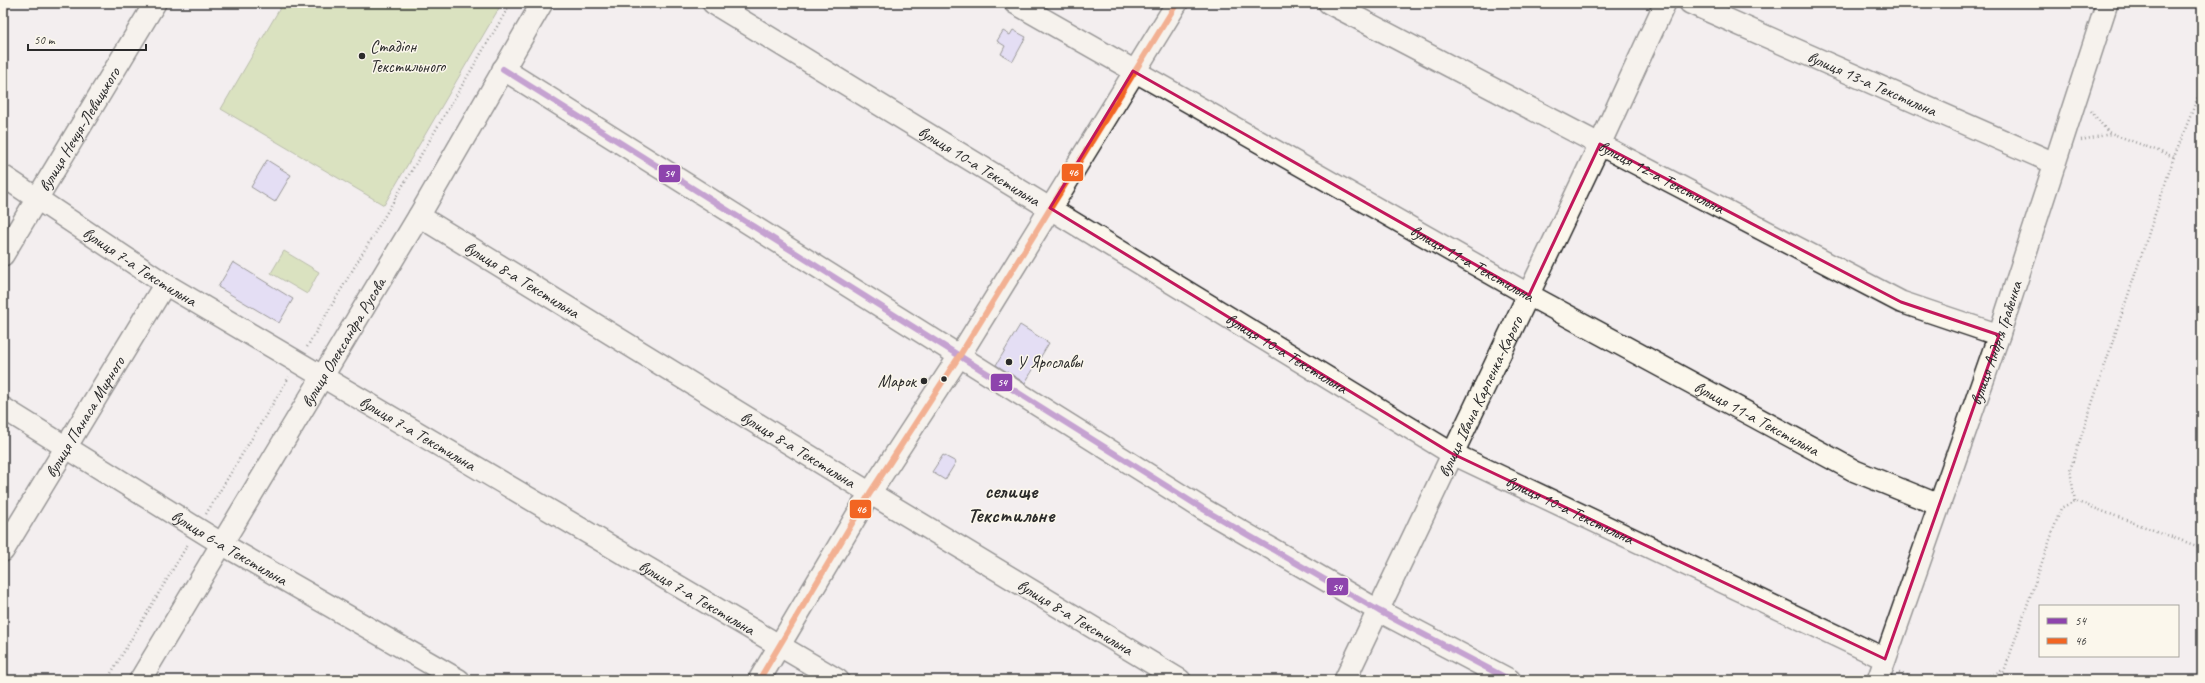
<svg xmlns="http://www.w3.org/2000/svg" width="2205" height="683" font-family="Caveat,sans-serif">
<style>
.green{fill:#bdd288;stroke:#747e5a}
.building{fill:#d2c9fb;stroke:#2b2b2b}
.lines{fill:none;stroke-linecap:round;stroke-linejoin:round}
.minor-casing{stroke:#2b2b2b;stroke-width:24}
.path{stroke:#2b2b2b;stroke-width:2.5;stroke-dasharray:1 3;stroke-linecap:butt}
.minor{stroke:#fbf7ec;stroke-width:21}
.bus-1-casing{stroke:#fbf7ec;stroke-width:9}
.bus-2-casing{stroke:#fbf7ec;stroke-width:9}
.bus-1{stroke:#8e44ad;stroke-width:6}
.bus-2{stroke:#f26522;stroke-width:6}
.marked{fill:none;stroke:#c2185b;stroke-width:3;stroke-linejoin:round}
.poi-dot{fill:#2b2b2b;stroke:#fbf7ec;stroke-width:1.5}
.labels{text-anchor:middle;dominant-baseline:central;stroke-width:3;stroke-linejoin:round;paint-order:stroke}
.poi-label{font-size:17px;fill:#2b2b2b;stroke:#fbf7ec;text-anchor:start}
.street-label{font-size:17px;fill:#2b2b2b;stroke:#fbf7ec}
.district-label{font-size:21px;font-weight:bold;fill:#2b2b2b;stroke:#fbf7ec}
.line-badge{stroke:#fbf7ec;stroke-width:1.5}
.badge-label{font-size:11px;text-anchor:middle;font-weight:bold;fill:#fff}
</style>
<rect width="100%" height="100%" fill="#f3eeef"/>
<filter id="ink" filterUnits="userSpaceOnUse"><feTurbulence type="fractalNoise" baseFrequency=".025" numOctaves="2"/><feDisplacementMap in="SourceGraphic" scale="8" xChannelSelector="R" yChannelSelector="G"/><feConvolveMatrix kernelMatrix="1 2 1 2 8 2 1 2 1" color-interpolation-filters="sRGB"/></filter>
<g filter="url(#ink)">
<!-- green -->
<g class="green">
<polygon points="283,3 502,3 384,205 221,109"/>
<polygon points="284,251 319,272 307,294 271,273"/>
</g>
<!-- building -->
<g class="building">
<polygon points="1013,30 1026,37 1013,61 1001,54 1005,46 997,41 1003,31 1010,35"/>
<polygon points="267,160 291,175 275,202 251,187"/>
<polygon points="233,262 293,299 279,323 218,287"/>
<polygon points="1020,325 1049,343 1025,383 996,365"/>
<polygon points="943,455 956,462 945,480 932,472"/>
</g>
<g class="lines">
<!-- minor casing -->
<g class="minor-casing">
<g id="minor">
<path id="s1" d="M713,3l738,450 434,206"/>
<path id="s2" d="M1015,3l514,292 326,176 84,34"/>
<path id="s3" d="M1329,3l572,299 98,33"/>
<path id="s4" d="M1690,3l364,160"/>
<polyline points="503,69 1203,509 1379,611 1510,680"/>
<path id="s5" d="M3,176l162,108 673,396"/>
<path id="s6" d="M419,216l451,277 310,187"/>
<path id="s7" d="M3,255l152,-252"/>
<path id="s8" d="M3,408l219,136 237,136"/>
<path id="s9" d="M3,551l162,-267"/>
<path id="s10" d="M140,680l279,-464 123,-213"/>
<polyline points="759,680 870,493 960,355 1177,3"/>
<path id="s11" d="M1345,680l255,-536 65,-141"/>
<path id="s12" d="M1878,680l121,-345 108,-332"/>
</g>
</g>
<!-- path -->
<g class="path">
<polyline points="2091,111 2108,132 2174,157"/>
<polyline points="2081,140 2111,134"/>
<polyline points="307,347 511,3"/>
<polyline points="2075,501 2070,470 2174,157 2202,87"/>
<polyline points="206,514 289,377"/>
<polyline points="1899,673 1923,680"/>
<polyline points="107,680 188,544"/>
<polyline points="1978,680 2004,670"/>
<polyline points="2001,680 2061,508 2075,501 2202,548"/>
</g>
<!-- minor -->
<use href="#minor" class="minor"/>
<!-- bus-1 casing -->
<g class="bus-1-casing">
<polyline id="bus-1" points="503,69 1203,509 1379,611 1510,680"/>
</g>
<!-- bus-2 casing -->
<g class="bus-2-casing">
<polyline id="bus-2" points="759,680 870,493 960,355 1177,3"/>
</g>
<!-- bus-1 -->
<use href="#bus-1" class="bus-1"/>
<!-- bus-2 -->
<use href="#bus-2" class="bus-2"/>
</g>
</g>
<!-- marked area -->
<path d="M0 0H2205V683H0ZM1133,71l396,224 71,-151 301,158 98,33 -114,324 -434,-206 -401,-245z" fill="#f3eeef" fill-opacity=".55" fill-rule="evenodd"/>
<path class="marked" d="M1133,71l396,224 71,-151 301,158 98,33 -114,324 -434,-206 -401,-245z"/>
<!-- markers -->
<g class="poi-dot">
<circle cx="362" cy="56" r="4"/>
<circle cx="1009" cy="362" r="4"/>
<circle cx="944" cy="379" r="3.5"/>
<circle cx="924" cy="381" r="4"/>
</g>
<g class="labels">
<!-- poi labels -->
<g class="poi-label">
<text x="370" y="46">Стадіон<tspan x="370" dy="20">Текстильного</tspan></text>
<text x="1017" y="362">У Ярославы</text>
<text x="916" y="381" text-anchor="end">Марок</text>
</g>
<!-- street labels -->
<g class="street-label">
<text stroke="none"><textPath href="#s4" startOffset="199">вулиця 13-а Текстильна</textPath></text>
<text stroke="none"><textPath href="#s7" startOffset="147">вулиця Нечуя-Левицького</textPath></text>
<text stroke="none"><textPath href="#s1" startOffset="312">вулиця 10-а Текстильна</textPath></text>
<text stroke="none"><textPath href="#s3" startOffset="375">вулиця 12-а Текстильна</textPath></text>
<text stroke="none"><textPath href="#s2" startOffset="526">вулиця 11-а Текстильна</textPath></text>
<text stroke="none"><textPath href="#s5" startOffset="164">вулиця 7-а Текстильна</textPath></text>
<text stroke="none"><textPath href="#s6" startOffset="121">вулиця 8-а Текстильна</textPath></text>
<text stroke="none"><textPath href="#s10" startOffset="394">вулиця Олександра Русова</textPath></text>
<text stroke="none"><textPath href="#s12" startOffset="357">вулиця Андрія Грабенка</textPath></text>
<text stroke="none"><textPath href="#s1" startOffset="672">вулиця 10-а Текстильна</textPath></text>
<text stroke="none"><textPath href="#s11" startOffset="314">вулиця Івана Карпенка-Карого</textPath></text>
<text stroke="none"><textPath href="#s9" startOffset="157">вулиця Панаса Мирного</textPath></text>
<text stroke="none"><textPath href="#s2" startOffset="850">вулиця 11-а Текстильна</textPath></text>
<text stroke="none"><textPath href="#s5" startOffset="488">вулиця 7-а Текстильна</textPath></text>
<text stroke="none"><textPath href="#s6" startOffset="445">вулиця 8-а Текстильна</textPath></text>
<text stroke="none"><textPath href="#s1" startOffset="996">вулиця 10-а Текстильна</textPath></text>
<text stroke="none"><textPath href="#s8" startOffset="266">вулиця 6-а Текстильна</textPath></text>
<text stroke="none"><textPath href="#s5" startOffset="812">вулиця 7-а Текстильна</textPath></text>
<text stroke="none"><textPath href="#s6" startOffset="769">вулиця 8-а Текстильна</textPath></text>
</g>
<!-- district labels -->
<g class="district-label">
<text x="1011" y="491">селище<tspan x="1011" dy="24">Текстильне</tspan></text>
</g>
</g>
<g class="line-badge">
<rect x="1061" y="163" width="23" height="19" rx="4" fill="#f26522"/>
<rect x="658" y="164" width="23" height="19" rx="4" fill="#8e44ad"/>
<rect x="990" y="373" width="23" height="19" rx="4" fill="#8e44ad"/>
<rect x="849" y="499" width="23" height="20" rx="4" fill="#f26522"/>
<rect x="1326" y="577" width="23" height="19" rx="4" fill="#8e44ad"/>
</g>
<g class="badge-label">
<text x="1073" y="176">46</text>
<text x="669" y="177">54</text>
<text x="1002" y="386">54</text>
<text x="861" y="513">46</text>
<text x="1337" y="591">54</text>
</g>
<!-- margin -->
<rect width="2205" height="683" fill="none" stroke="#fbf7ec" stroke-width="16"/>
<rect x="8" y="8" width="2189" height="667" fill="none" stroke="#2b2b2b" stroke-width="1.5" filter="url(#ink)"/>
<!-- legend -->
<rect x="2039" y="605" width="140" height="52" fill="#fbf7ec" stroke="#a8a59f"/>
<rect x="2047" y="618" width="20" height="6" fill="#8e44ad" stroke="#a8a59f"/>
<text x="2075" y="625" font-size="12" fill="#2b2b2b">54</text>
<rect x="2047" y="638" width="20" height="6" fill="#f26522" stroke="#a8a59f"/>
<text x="2075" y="645" font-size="12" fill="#2b2b2b">46</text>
<!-- scale -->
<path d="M28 44v6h118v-6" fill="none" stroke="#2b2b2b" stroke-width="2"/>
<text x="34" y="44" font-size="12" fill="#2b2b2b" stroke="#fbf7ec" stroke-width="3" paint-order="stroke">50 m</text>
</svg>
